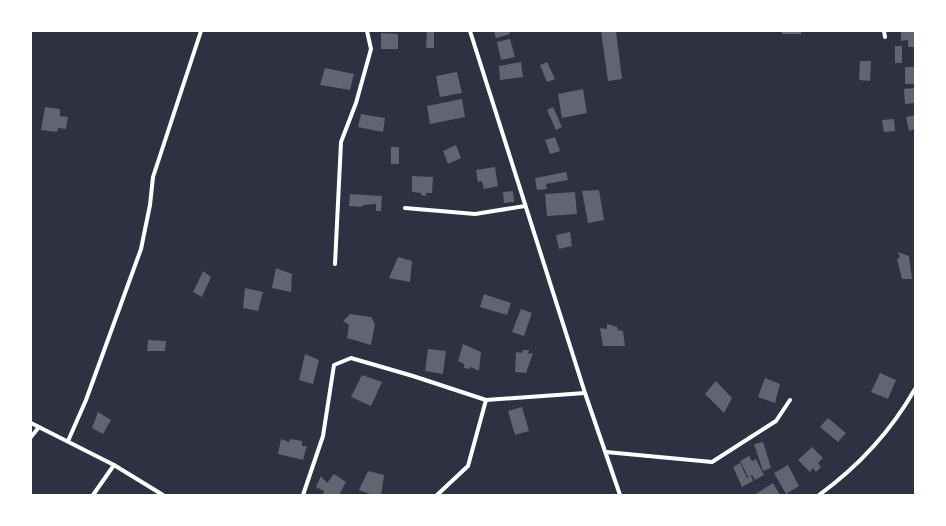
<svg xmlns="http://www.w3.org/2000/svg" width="946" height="526" font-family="'Libre Baskerville',serif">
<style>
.building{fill:#626471}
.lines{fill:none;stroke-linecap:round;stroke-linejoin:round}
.minor{stroke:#fff;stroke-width:4}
</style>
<rect width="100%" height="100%" fill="#2d3142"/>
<!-- building -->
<g class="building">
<polygon points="427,31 434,31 434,48 426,48"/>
<polygon points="494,31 509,31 510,34 496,38"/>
<polygon points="601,31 616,31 622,79 608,81"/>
<rect x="782" y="31" width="19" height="3"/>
<polygon points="901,31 914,31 915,47 908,47 908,40 901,41"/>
<polygon points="381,33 398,34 398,49 381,49"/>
<polygon points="510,39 515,57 501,60 497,42"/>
<rect x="895" y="46" width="7" height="17"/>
<polygon points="860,61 871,61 870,81 859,80"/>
<polygon points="521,62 523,77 500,80 499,66"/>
<polygon points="547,62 555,79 547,82 540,65"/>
<rect x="905" y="67" width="10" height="17"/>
<polygon points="325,68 354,74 350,90 320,85"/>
<polygon points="457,72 462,93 440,97 436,76"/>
<polygon points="915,88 915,103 905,104 904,89"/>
<polygon points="583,89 587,113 562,118 558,94"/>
<polygon points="462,99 465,117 430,124 427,106"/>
<polygon points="45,107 60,109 60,116 68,117 66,129 58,128 57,132 41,130"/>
<polygon points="553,107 562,127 556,130 547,110"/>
<polygon points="361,114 385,118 383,132 358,127"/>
<polygon points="915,115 915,129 909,131 906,117"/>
<polygon points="894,119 895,131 884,132 882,120"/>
<polygon points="555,137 560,151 550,154 545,140"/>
<polygon points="456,145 461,158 448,164 443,151"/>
<rect x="391" y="147" width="8" height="17"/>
<polygon points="495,167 498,186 484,189 482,181 478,182 476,170"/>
<polygon points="566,172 568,180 546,184 547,189 537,190 535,178"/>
<polygon points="412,176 433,177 432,193 426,193 426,196 421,195 421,193 412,192"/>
<polygon points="599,190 604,220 588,223 582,191"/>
<polygon points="513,191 514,202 504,203 503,192"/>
<polygon points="575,192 577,214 547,216 545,194"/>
<polygon points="350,194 382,196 381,211 376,211 376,204 363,205 362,207 349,206"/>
<polygon points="570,232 572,246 559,249 556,235"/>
<polygon points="898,252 909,256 912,279 902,279 897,259 900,257"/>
<polygon points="398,257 412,261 410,282 389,278"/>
<polygon points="276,268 292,274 291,292 272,288"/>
<polygon points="203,271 211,277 202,297 193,292"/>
<polygon points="245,288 263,292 258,311 243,308"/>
<polygon points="484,294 511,303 507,315 480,307"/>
<polygon points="521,309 532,313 524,336 512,332"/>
<polygon points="350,314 371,317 375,324 371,345 347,338 349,325 343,321"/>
<polygon points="607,324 617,327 618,330 623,331 625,346 603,346 600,328 607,329"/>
<polygon points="148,340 166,341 165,351 147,351"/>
<polygon points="463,344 481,352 479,371 471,367 469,369 464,368 464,364 458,361"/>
<polygon points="428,349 446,351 443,374 425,371"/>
<polygon points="523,350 529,350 528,354 533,353 526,373 515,372 516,352 522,353"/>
<polygon points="305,354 319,360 313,384 299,380"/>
<polygon points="880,373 896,380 888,399 871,392"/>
<polygon points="362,375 382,382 371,406 351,397"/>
<polygon points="765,378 780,384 775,403 758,397"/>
<polygon points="716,381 732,398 724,413 705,394"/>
<polygon points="522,407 529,431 515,435 508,411"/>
<polygon points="98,412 111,420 103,434 92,428"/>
<polygon points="828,418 846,433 838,442 820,427"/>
<polygon points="281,439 289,442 290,439 302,441 302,446 307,446 303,460 278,454"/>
<polygon points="763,442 771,468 763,471 754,444"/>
<polygon points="812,447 823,458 818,463 821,467 816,472 813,468 810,472 798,460"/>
<polygon points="749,456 752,461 756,459 764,475 755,480 752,475 748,477 740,461"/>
<polygon points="740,463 747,478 751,476 753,481 742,487 733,467"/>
<polygon points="788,465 799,486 786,494 774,473"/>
<polygon points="368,471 384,475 381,495 373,495 359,490"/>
<polygon points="334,474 346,482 339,495 323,495 324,491 316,487 321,476 327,483"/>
<polygon points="773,483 780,495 754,495"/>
</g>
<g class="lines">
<!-- minor -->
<g class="minor">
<polyline points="470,31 585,393 620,495"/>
<polyline points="884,31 885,37"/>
<polyline points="405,208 475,214 525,206"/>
<polyline points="335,264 341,142 356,103 371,49 367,31"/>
<polyline points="31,423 114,465 163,495"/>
<polyline points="31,437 39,427"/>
<polyline points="68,441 86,400 141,249 150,205 153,177 201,31"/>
<polyline points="606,452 712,462 776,421 790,400"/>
<polyline points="93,495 114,465"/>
<polyline points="303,495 323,436 334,365 351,358 413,376 486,400 585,393"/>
<polyline points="437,495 468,466 486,400"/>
<path d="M819,495c40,-29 72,-64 96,-106"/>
</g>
</g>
<!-- border -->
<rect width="946" height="526" fill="none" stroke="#ffffff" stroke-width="64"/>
</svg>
